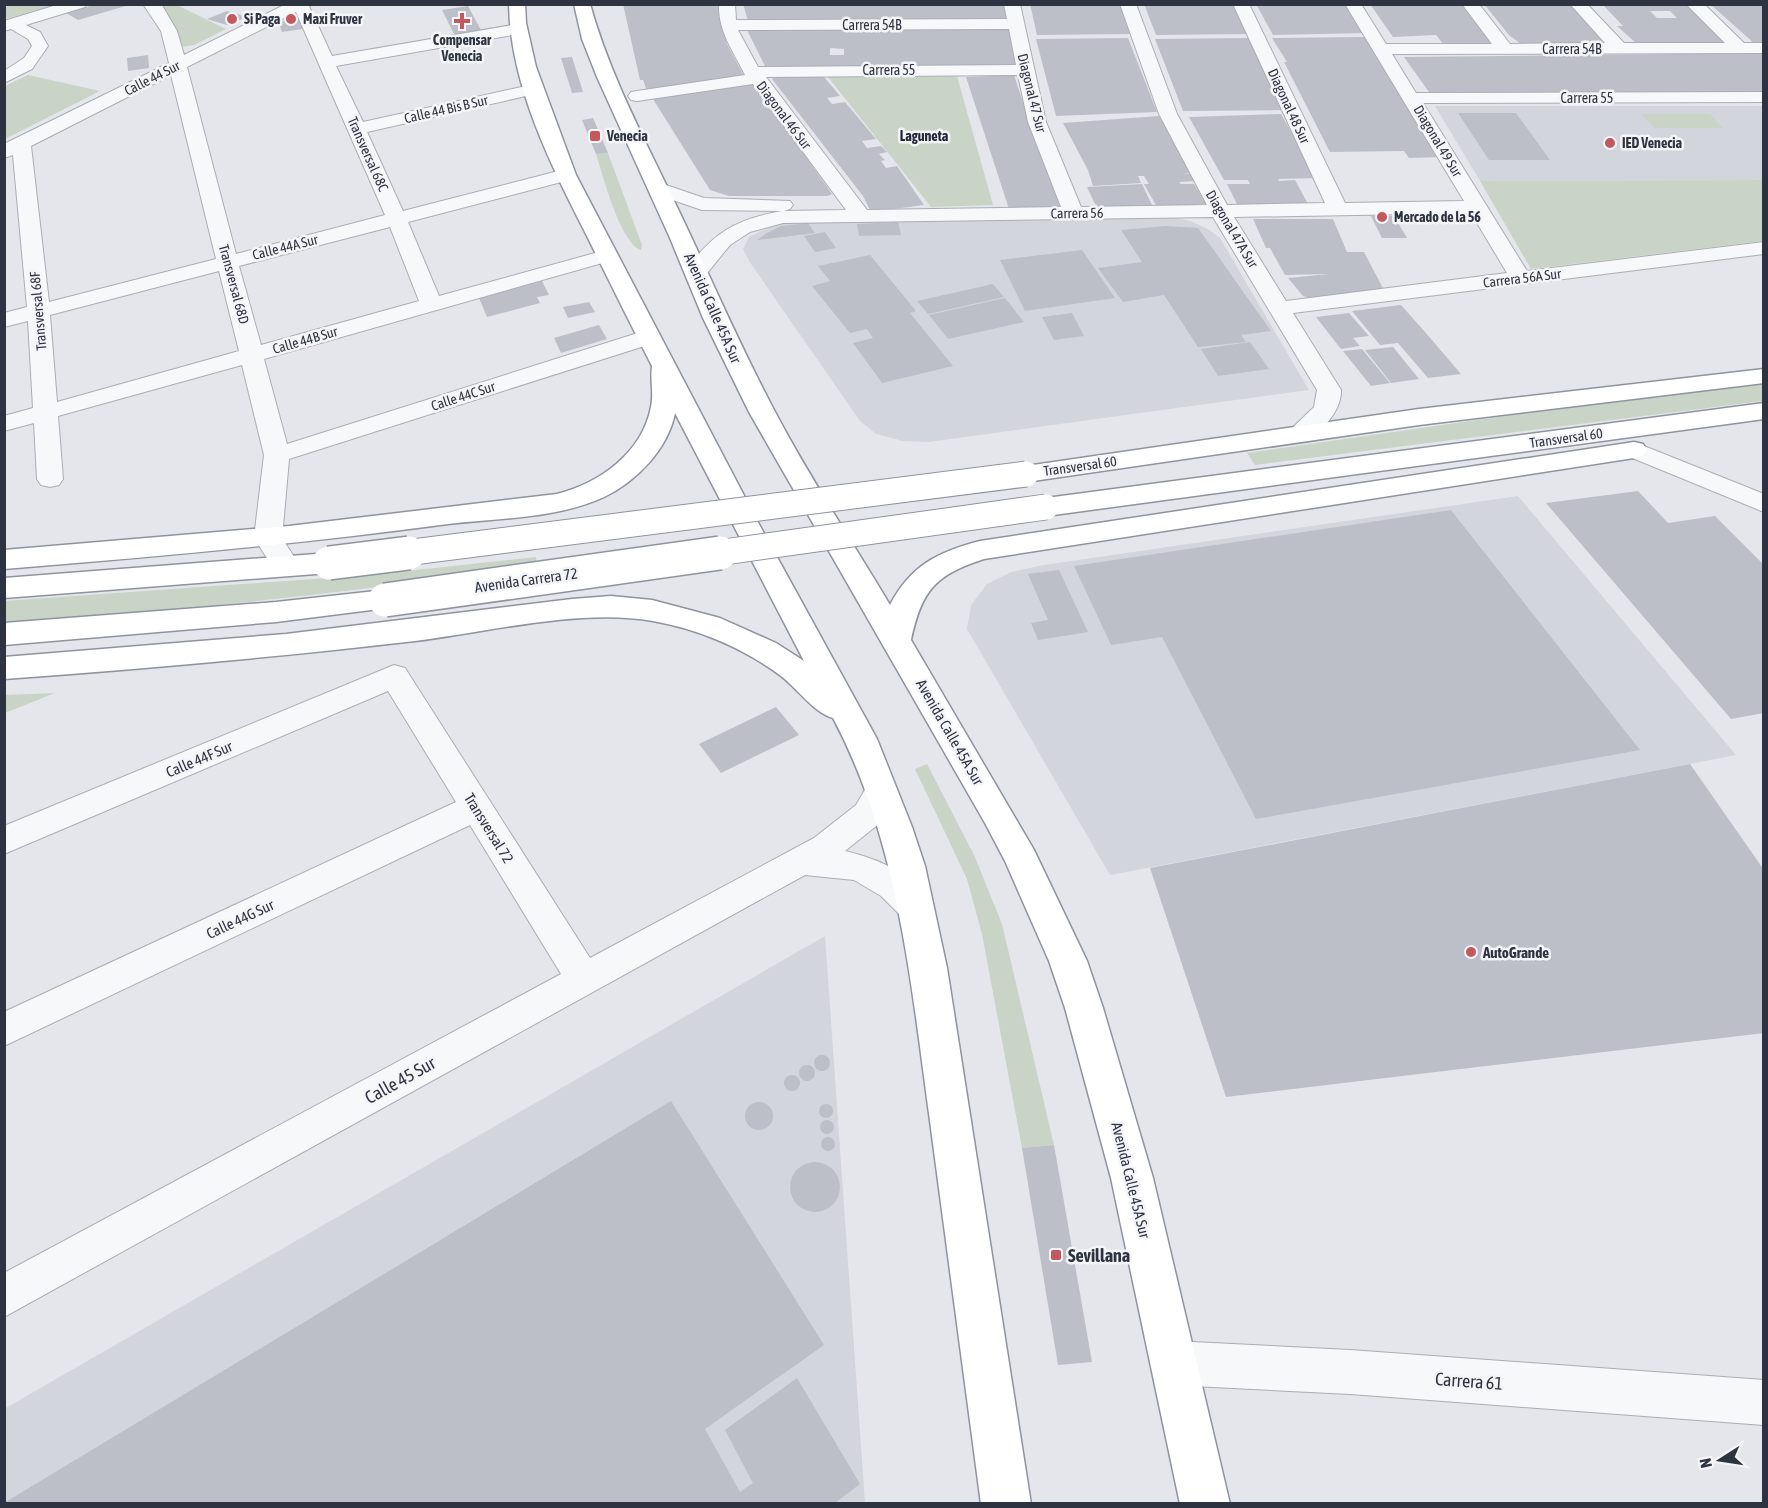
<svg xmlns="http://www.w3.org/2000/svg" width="1768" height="1508" font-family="'Asap Condensed',sans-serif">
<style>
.built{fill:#d3d5dc}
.green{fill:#c9d4c7}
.building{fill:#bcbfc7;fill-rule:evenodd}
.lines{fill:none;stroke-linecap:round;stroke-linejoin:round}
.minor-casing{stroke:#aaadb5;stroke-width:2}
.highway-casing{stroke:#8e93a0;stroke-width:3}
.minor{fill:#f7f8f9;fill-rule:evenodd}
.highway{fill:#fff;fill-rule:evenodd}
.highway-bridge-far1-casing{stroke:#8e93a0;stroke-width:27;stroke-linecap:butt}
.highway-bridge-casing{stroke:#8e93a0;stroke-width:36;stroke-linecap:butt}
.highway-bridge-far1{stroke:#fff;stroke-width:25}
.highway-bridge{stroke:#fff;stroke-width:33}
.poi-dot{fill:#c1595e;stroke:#f4f5f8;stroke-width:2}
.labels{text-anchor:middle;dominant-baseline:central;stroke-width:5;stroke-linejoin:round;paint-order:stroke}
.far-poi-label{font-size:14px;font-weight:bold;fill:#2e3342;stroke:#f4f5f8;text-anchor:start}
.far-street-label{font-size:14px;fill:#2e3342;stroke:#f4f5f8}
.far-neighbourhood-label{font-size:14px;font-weight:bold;fill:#202433;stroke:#f4f5f8}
.street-label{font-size:15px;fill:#2e3342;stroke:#f4f5f8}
.poi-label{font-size:15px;font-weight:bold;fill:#2e3342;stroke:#f4f5f8;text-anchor:start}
.near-street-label{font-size:18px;fill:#2e3342;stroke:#f4f5f8}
.near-poi-label{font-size:18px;font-weight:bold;fill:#2e3342;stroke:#f4f5f8;text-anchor:start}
</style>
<rect width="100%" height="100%" fill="#e5e6eb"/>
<!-- built -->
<g class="built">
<polygon points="1435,106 1763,106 1763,180 1480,181"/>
<polygon points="1172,217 1190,221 1208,229 1220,238 1309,390 929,442 903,441 876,434 860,421 749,261 743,249 749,237 778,223"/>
<polygon points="1518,496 1736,755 1110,875 967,629 971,605 987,584 1011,572 1044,565"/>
<polygon points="825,936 865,1503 5,1503 4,1409"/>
</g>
<!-- green -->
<g class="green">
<polygon points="5,5 6,4 56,5 5,19"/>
<polygon points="160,5 177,5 226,29 194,45 181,47 169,17"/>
<polygon points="28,75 100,91 5,139 5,86"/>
<polygon points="957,76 993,205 931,207 828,77"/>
<polygon points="1641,114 1710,114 1723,128 1654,128"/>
<path d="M608,153l34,92 -1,5c-21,-7 -38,-75 -45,-96z"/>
<polygon points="1763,180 1763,241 1531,269 1480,181"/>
<polygon points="1763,379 1763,401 1255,465 1247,453"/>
<path d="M536,557l1,10c-177,23 -355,45 -532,56l-1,-22 366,-26z"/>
<polygon points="55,693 5,713 5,695"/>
<polygon points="927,764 975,857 1002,924 1054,1145 1022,1148 982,934 967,879 915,769"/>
</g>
<!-- building -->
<g class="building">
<polygon points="97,4 129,5 78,20 66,13"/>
<polygon points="623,4 721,4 722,23 727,44 745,78 647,91 643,80 640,80"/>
<polygon points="743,4 1008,4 1012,21 748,21"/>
<polygon points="1030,4 1120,4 1130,34 1037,35"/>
<polygon points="1144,4 1233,4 1248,34 1156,35"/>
<polygon points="1256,4 1348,4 1367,33 1273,35"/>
<polygon points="1370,4 1461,4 1493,44 1444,45 1436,35 1393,37"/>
<polygon points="1484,4 1569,4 1611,43 1521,44 1509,35"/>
<path d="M1602,4h89l40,40 -95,-1 -19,-17h6zM1650,11h20l7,7h-20z"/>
<polygon points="1710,4 1764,4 1764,43 1755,44"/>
<polygon points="468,6 482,32 455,36 442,10"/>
<polygon points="227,11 247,17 227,25 207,19"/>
<polygon points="290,16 298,16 303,29 282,32 279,24"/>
<path d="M746,28h264l8,39 -246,2 -7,-3zM830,48l14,1v6h-14z"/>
<polygon points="1365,37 1441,157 1409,158 1404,151 1330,152 1284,62 1287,62 1272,38"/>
<polygon points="1128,38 1157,112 1056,116 1036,39"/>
<polygon points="1249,38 1285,110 1183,111 1155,39"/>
<polygon points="1764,53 1764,92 1436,94 1429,92 1404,57"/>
<polygon points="148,55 149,68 128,71 127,58"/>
<polygon points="572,57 583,92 572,93 561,58"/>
<polygon points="1014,75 1043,163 1055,180 1066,206 1009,209 966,77"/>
<polygon points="776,77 824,77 840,96 827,98 832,104 845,102 876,139 862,141 867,148 881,146 887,152 879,154 885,160 881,161 886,168 897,166 924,205 871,212 863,196 772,79"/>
<polygon points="752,83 767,102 832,194 828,196 729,196 710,190 653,99"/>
<polygon points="1458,113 1516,113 1550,160 1489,160"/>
<polygon points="1281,114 1317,178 1278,179 1279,181 1295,180 1308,204 1238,206 1227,184 1250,184 1248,180 1224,180 1189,117"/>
<polygon points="1159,116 1190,166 1192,173 1183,173 1191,174 1195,181 1179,182 1181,184 1194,184 1206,204 1157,207 1144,184 1149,184 1144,176 1138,176 1141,183 1093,186 1088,170 1063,123"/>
<polygon points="593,118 608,153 596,154 582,120"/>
<polygon points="1142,184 1152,205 1101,207 1095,204 1087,187"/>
<polygon points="1371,216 1394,216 1407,238 1382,238"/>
<polygon points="1253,219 1333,219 1347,252 1364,252 1385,292 1310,298 1303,296 1288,278 1329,274 1285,275 1270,248 1266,248"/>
<polygon points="898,222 901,235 859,236 857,224"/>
<polygon points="808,223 815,233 757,240 767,233 781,226"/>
<polygon points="1165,226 1198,228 1271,331 1241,335 1246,342 1198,347 1164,295 1123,302 1098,268 1142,262 1121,230"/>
<polygon points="825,232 836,248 815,252 804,236"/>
<polygon points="1082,250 1115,298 1025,311 1000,260"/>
<polygon points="870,255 916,311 910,313 953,366 882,383 853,343 873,338 867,329 850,333 812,286 830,281 818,266"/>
<polygon points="542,281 549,295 537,297 540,303 487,317 479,298"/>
<polygon points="993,284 1004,297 928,314 917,301"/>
<polygon points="1005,298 1024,322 948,339 929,315"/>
<polygon points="589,302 595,312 568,318 563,307"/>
<polygon points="1401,305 1425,332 1461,374 1428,378 1398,343 1380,345 1352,311"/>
<polygon points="1072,313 1084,336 1054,340 1042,317"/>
<polygon points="1349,313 1369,336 1353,338 1360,346 1341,349 1316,317"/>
<polygon points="599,325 607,339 561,353 554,338"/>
<polygon points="1250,342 1269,369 1218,376 1201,349"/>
<polygon points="1393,347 1419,379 1391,383 1365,350"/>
<polygon points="1362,349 1390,383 1371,386 1343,351"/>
<polygon points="1638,491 1668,523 1715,516 1764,565 1764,713 1731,719 1546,503"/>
<polygon points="1451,510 1640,750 1256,819 1162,637 1111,645 1074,566"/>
<polygon points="1059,570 1088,632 1038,640 1031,623 1048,620 1028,574"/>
<polygon points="776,707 799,735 721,773 699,744"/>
<polygon points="1690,764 1764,870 1764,1033 1226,1097 1150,868"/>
<circle cx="822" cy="1063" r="8"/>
<circle cx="807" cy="1073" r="8"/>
<circle cx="792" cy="1083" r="8"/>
<polygon points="671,1101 824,1345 705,1429 740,1492 753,1483 725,1430 797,1378 860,1484 835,1503 4,1503"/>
<circle cx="759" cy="1116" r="14"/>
<circle cx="826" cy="1111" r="7"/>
<circle cx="827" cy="1127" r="7"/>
<circle cx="828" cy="1144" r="7"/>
<polygon points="1054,1145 1092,1362 1058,1365 1022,1148"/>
<circle cx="815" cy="1187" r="25"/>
</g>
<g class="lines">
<!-- minor casing -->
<g class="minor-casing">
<g id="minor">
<polygon points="60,4 87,4 85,7 26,25 40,32 48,46 32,69 4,83 4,71 24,58 32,46 28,39 11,29 4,31 4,21"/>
<path d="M143,4h18l2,3 14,24 7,24 102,-51h22l24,52 186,-32 6,2 2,3 -8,5 -182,32 27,56 172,-38 6,1 3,4 -3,4 -6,1 -168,38 36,79 163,-42 7,2 3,4 -3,4 -165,43 31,74 167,-46 7,2 4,4 -4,4 -349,99 23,85 354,-112 8,-2 8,2 3,5 -3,5 -368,117 -7,79 18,28 -4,6 -10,3 -10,-3 -22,-34 10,-83 -22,-90 -184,51 5,63 -4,6 -9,2 -9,-2 -4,-6 -3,-56 -30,8v-15l29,-8 -5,-87 -24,6v-14l23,-6 -14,-152 -9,3v-14l165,-81 -8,-32zM296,12l89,203 -149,39 -49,-187zM171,75l45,184 -167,43 -18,-156zM390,227l29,74 -158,44 -22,-79zM219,271l20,80 -182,51 -7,-87z"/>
<path d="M719,4h16l1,16 271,-1 -3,-15h16l26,118 35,85 126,-2 -48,-91 -39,-110h16l41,110 50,91 98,-2 -92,-199h16l96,199 119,-2 -119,-197h16l25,40h106l-30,-40h17l31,40 95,-1 -35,-39h17l37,39h101l-39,-39h18l40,39h20v10l-372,1 24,39 348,-1v10l-341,1 104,168 237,-29v12l-471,59 48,77c1,24 -29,56 -53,50l-3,-5 29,-28 3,-17 -104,-173 -430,6 -33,9 -20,13 -26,32 -8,1 -8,-1 -3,-5c27,-39 51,-53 97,-61l-80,-1 -50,-17 -3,-4 3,-4h14l38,13 86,3 3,4 -3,4 -6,2 62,-1 -93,-126 -116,17 -6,-1 -3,-4 3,-4 6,-1 108,-16c-11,-23 -27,-43 -26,-71zM1009,29l7,36 -258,2 -20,-37zM1018,75l10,47 33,85 -194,3 -101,-133zM1471,213l36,60 -221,28 -52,-84z"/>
<polygon points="1634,442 1764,494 1764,512 1625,455 1621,450 1625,445"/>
<path d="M394,665l11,3 185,290 224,-120 42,-33 14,-24 11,-3 11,3 5,9 -17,33 -35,28c35,8 72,24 88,58l-5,10 -12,4 -12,-4 -23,-23 -27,-16 -49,-5 -801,442v-44l557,-299 -91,-149 -466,221v-34l452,-210 -68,-111 -384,163v-28z"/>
<polygon points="1173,1341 1350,1350 1764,1380 1764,1425 1350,1394 1173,1385 1157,1379 1151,1363 1157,1347"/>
</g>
</g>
<!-- highway casing -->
<g class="highway-casing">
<g id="highway">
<path d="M509,4h16l1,19 10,44 40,108 184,351 117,213 35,88 13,39 22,102 84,536h-50c-17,-128 -34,-255 -51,-383 -19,-136 -31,-279 -97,-403 -20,-6 -35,-29 -52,-42 -37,-28 -83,-47 -128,-55 -72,-13 -165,11 -238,20 -137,16 -273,28 -411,38v-22l282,-23 286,-35 39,-3 41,4 68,18 56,25 28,18 -129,-248c-7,36 -39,69 -71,84 -48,22 -105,21 -156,27 -148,20 -295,33 -444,45v-19l285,-24 268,-32c43,-11 85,-41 94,-87 3,-13 -1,-28 1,-41 -22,-43 -43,-85 -64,-128 -36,-71 -78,-152 -79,-234z"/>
<path d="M574,4h16c20,72 56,138 88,205 32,67 61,135 96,201 35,67 78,131 116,195 21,-40 48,-53 90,-64l654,-99 9,2 4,6 -4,6 -9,2 -650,101c-49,16 -62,31 -73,81l123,210 53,111 16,47 50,170 77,326h-50l-69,-326 -46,-170 -16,-47 -44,-100 -20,-38 -236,-411 -46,-94 -33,-80 -73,-161 -15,-38z"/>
<polygon points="1764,369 1764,383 1419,425 1026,482 1016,480 1013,474 1016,468 1026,466 1419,409"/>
<polygon points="1764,403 1764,419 1046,516 1036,513 1032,507 1036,501 1046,498"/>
<polygon points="329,553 339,556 343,563 339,570 329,573 4,598 4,578"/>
<polygon points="385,590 395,593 400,600 395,607 276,622 4,645 4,623 276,602"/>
</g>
</g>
<!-- minor -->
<use href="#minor" class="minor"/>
<!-- highway -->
<use href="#highway" class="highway"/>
<!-- highway-bridge-far1 casing -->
<g class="highway-bridge-far1-casing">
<g id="highway-bridge-far1">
<polyline points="397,554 1026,474"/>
<polyline points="710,554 1046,507"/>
</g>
</g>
<!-- highway-bridge casing -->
<g class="highway-bridge-casing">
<g id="highway-bridge">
<polyline points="329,563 409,553"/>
<polyline points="385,600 720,553"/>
</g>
</g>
<!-- highway-bridge-far1 -->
<use href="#highway-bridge-far1" class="highway-bridge-far1"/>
<!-- highway-bridge -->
<use href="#highway-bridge" class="highway-bridge"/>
</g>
<!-- markers -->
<g class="poi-dot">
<circle cx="232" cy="19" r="6"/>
<circle cx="291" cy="19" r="6"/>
<path d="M459 12h6v6h6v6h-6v6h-6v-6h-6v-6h6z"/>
<rect x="589" y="130" width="12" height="12" rx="3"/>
<circle cx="1610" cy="143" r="6"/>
<circle cx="1382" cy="217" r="6"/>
<circle cx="1471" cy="952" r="6"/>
<rect x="1050" y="1249" width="12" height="12" rx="3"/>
</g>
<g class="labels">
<!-- far-poi labels -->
<g class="far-poi-label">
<text x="244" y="19">Si Paga</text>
<text x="303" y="19">Maxi Fruver</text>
<text x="462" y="40" text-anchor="middle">Compensar<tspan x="462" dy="16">Venecia</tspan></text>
<text x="607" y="136">Venecia</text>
<text x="1622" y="143">IED Venecia</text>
<text x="1394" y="217">Mercado de la 56</text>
</g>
<!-- far-street labels -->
<g class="far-street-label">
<text x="872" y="25">Carrera 54B</text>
<text x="1572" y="49">Carrera 54B</text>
<text x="889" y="70">Carrera 55</text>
<text transform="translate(152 78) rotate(-27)">Calle 44 Sur</text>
<text transform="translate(1032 93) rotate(76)">Diagonal 47 Sur</text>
<text x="1587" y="98">Carrera 55</text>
<text transform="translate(1289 106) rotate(65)">Diagonal 48 Sur</text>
<text transform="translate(446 109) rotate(-13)">Calle 44 Bis B Sur</text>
<text transform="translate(784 115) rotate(53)">Diagonal 46 Sur</text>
<text transform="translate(1438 141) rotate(59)">Diagonal 49 Sur</text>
<text transform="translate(368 154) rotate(66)">Transversal 68C</text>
<text transform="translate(1077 213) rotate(-1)">Carrera 56</text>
<text transform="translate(1232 229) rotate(59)">Diagonal 47A Sur</text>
<text transform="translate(285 247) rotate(-14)">Calle 44A Sur</text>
<text transform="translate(1522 278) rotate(-7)">Carrera 56A Sur</text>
<text transform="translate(234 284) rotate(75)">Transversal 68D</text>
<text transform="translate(38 311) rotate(-95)">Transversal 68F</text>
<text transform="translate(305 340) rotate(-16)">Calle 44B Sur</text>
<text transform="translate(463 396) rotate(-18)">Calle 44C Sur</text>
<text transform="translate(1566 438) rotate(-8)">Transversal 60</text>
<text transform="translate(1080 466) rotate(-8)">Transversal 60</text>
</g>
<!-- far-neighbourhood labels -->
<g class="far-neighbourhood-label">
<text x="924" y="136">Laguneta</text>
</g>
<!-- street labels -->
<g class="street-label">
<text transform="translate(713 308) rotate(66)">Avenida Calle 45A Sur</text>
<text transform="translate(526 580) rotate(-8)">Avenida Carrera 72</text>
<text transform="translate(950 732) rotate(60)">Avenida Calle 45A Sur</text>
<text transform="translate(199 759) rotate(-23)">Calle 44F Sur</text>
<text transform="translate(489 828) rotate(58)">Transversal 72</text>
<text transform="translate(240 919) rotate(-25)">Calle 44G Sur</text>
<text transform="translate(1131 1180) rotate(76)">Avenida Calle 45A Sur</text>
</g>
<!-- poi labels -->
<g class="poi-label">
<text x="1483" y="952">AutoGrande</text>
</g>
<!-- near-street labels -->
<g class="near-street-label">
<text transform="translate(400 1080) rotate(-29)">Calle 45 Sur</text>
<text transform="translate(1469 1381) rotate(4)">Carrera 61</text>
</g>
<!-- near-poi labels -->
<g class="near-poi-label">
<text x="1068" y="1255">Sevillana</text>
</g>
</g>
<!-- border -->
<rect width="1768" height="1508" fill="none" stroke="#2e3342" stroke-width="12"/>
<!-- north arrow -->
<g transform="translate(1720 1460) rotate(258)" stroke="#f4f5f8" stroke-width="4.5" paint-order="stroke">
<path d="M0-4.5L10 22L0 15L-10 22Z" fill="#2e3342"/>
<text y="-9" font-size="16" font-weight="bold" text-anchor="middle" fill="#2e3342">N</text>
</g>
</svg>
